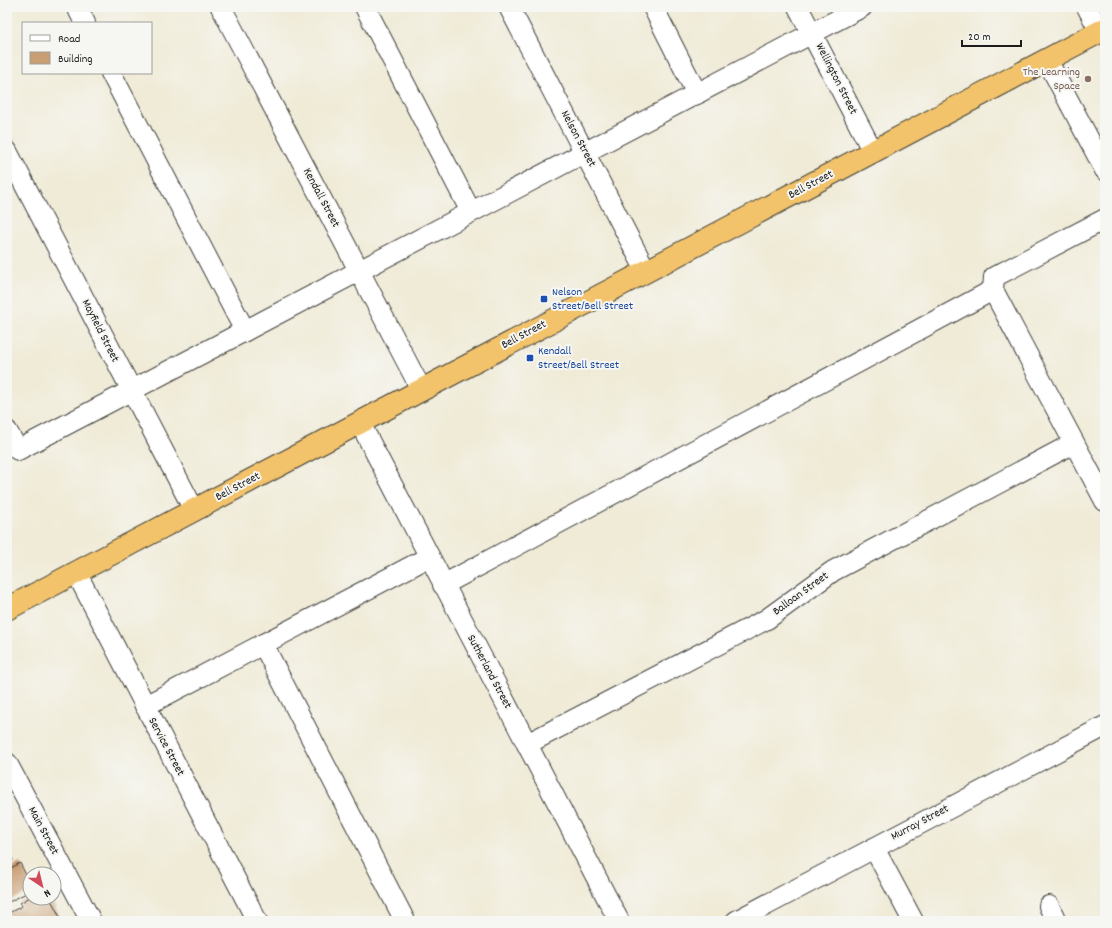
<svg xmlns="http://www.w3.org/2000/svg" width="1112" height="928" font-family="Dekko,sans-serif">
<style>
.building{fill:#c89e73}
.lines{fill:none;stroke-linecap:round;stroke-linejoin:round}
.minor-casing{stroke:#3c3b38;stroke-width:22}
.highway-casing{stroke:#3c3b38;stroke-width:24}
.minor{stroke:#fff;stroke-width:20}
.highway{stroke:#f2c36a;stroke-width:22}
.education-dot{fill:#8d6e63;stroke:#f6f6f2;stroke-width:1.5}
.transit-dot{fill:#1a4fb4;stroke:#f6f6f2;stroke-width:1.5}
.labels{text-anchor:middle;dominant-baseline:central;stroke-width:4;stroke-linejoin:round;paint-order:stroke}
.education-label{font-size:12px;fill:#785e54;stroke:#f6f6f2;text-anchor:end}
.street-label{font-size:12px;fill:#1c1c1c;stroke:#f6f6f2}
.transit-label{font-size:12px;fill:#164399;stroke:#f6f6f2;text-anchor:start}
</style>
<rect width="100%" height="100%" fill="#f6f6f2"/>
<filter id="ink" filterUnits="userSpaceOnUse"><feTurbulence type="fractalNoise" baseFrequency=".025" numOctaves="2"/><feDisplacementMap in="SourceGraphic" scale="8" xChannelSelector="R" yChannelSelector="G"/><feConvolveMatrix kernelMatrix="1 2 1 2 8 2 1 2 1" color-interpolation-filters="sRGB"/></filter>
<filter id="wash" filterUnits="userSpaceOnUse"><feTurbulence type="fractalNoise" baseFrequency=".012" numOctaves="4" result="noise"/><feDisplacementMap in="SourceGraphic" scale="16" xChannelSelector="R" yChannelSelector="G"/><feGaussianBlur stdDeviation="0.9" result="paint"/><feColorMatrix in="noise" values="0 0 0 0 0 0 0 0 0 0 0 0 0 0 0 0 0 1.4 0 .05"/><feComposite in="paint" operator="in"/></filter>
<g filter="url(#wash)">
<rect width="100%" height="100%" fill="#f0ebd7"/>
<g id="blocks">
<!-- building -->
<g class="building">
<polygon points="7,849 13,860 7,863"/>
<polygon points="20,863 30,883 30,891 7,903 7,870"/>
<polygon points="30,897 50,898 60,917 53,921 7,921 7,914 22,906 20,903"/>
</g>
</g>
</g>
<g filter="url(#ink)">
<use href="#blocks" fill-opacity="0" stroke="#3c3b38" stroke-width="1"/>
<g class="lines">
<!-- minor casing -->
<g class="minor-casing">
<g id="minor">
<polyline points="77,7 85,23"/>
<polyline points="221,7 421,389"/>
<polyline points="365,7 471,212"/>
<polyline points="509,7 646,271"/>
<polyline points="653,7 697,94"/>
<polyline points="798,7 873,152"/>
<polyline points="1087,7 1100,32"/>
<polyline points="1047,60 1105,170"/>
<polyline points="111,73 245,331"/>
<polyline points="7,151 194,510"/>
<polyline points="1105,219 994,277 993,290 1105,501"/>
<polyline points="360,423 619,921"/>
<polyline points="7,431 18,450 862,7"/>
<polyline points="76,572 257,921"/>
<polyline points="443,585 993,290"/>
<polyline points="263,644 405,921"/>
<polyline points="145,706 429,557"/>
<polyline points="527,744 767,619 833,571 1074,443"/>
<polyline points="7,763 91,921"/>
<polyline points="874,848 913,921"/>
<polyline points="1049,906 1056,921"/>
<polyline points="736,921 1105,726"/>
</g>
</g>
<!-- highway casing -->
<g class="highway-casing">
<polyline id="highway" points="7,609 1105,29"/>
</g>
<!-- minor -->
<use href="#minor" class="minor"/>
<!-- highway -->
<use href="#highway" class="highway"/>
</g>
</g>
<!-- markers -->
<circle class="education-dot" cx="1088" cy="79" r="4"/>
<g class="transit-dot">
<rect x="540" y="295" width="8" height="8" rx="2"/>
<rect x="526" y="354" width="8" height="8" rx="2"/>
</g>
<g class="labels">
<!-- education labels -->
<g class="education-label">
<text x="1080" y="72">The Learning<tspan x="1080" dy="14">Space</tspan></text>
</g>
<!-- street labels -->
<g class="street-label">
<text transform="translate(836 79) rotate(63)">Wellington Street</text>
<text transform="translate(578 139) rotate(62)">Nelson Street</text>
<text transform="translate(811 185) rotate(-28)">Bell Street</text>
<text transform="translate(321 198) rotate(62)">Kendall Street</text>
<text transform="translate(100 331) rotate(63)">Mayfield Street</text>
<text transform="translate(524 335) rotate(-28)">Bell Street</text>
<text transform="translate(238 487) rotate(-28)">Bell Street</text>
<text transform="translate(801 594) rotate(-36)">Balloan Street</text>
<text transform="translate(489 672) rotate(62)">Sutherland Street</text>
<text transform="translate(166 747) rotate(62)">Service Street</text>
<text transform="translate(920 823) rotate(-28)">Murray Street</text>
<text transform="translate(43 831) rotate(62)">Main Street</text>
</g>
<!-- transit labels -->
<g class="transit-label">
<text x="552" y="292">Nelson<tspan x="552" dy="14">Street/Bell Street</tspan></text>
<text x="538" y="351">Kendall<tspan x="538" dy="14">Street/Bell Street</tspan></text>
</g>
</g>
<!-- margin -->
<rect width="1112" height="928" fill="none" stroke="#f6f6f2" stroke-width="24"/>
<!-- legend -->
<rect x="22" y="22" width="130" height="52" fill="#f6f6f2" stroke="#9f9f9c"/>
<rect x="30" y="35" width="20" height="6" fill="#ffffff" stroke="#9f9f9c"/>
<text x="58" y="42" font-size="12" fill="#1c1c1c">Road</text>
<rect x="30" y="52" width="20" height="12" fill="#c89e73" stroke="#9f9f9c"/>
<text x="58" y="62" font-size="12" fill="#1c1c1c">Building</text>
<!-- north arrow -->
<g transform="translate(42 886) rotate(145)"><circle r="19" fill="#f6f6f2" stroke="#9f9f9c"/>
<path d="M0-3L7 15L0 10L-7 15Z" fill="#d1495b"/>
<text y="-6" font-size="11" font-weight="bold" text-anchor="middle" fill="#1c1c1c">N</text>
</g>
<!-- scale -->
<path d="M962 40v6h59v-6" fill="none" stroke="#1c1c1c" stroke-width="2"/>
<text x="968" y="40" font-size="12" fill="#1c1c1c" stroke="#f6f6f2" stroke-width="3" paint-order="stroke">20 m</text>
</svg>
